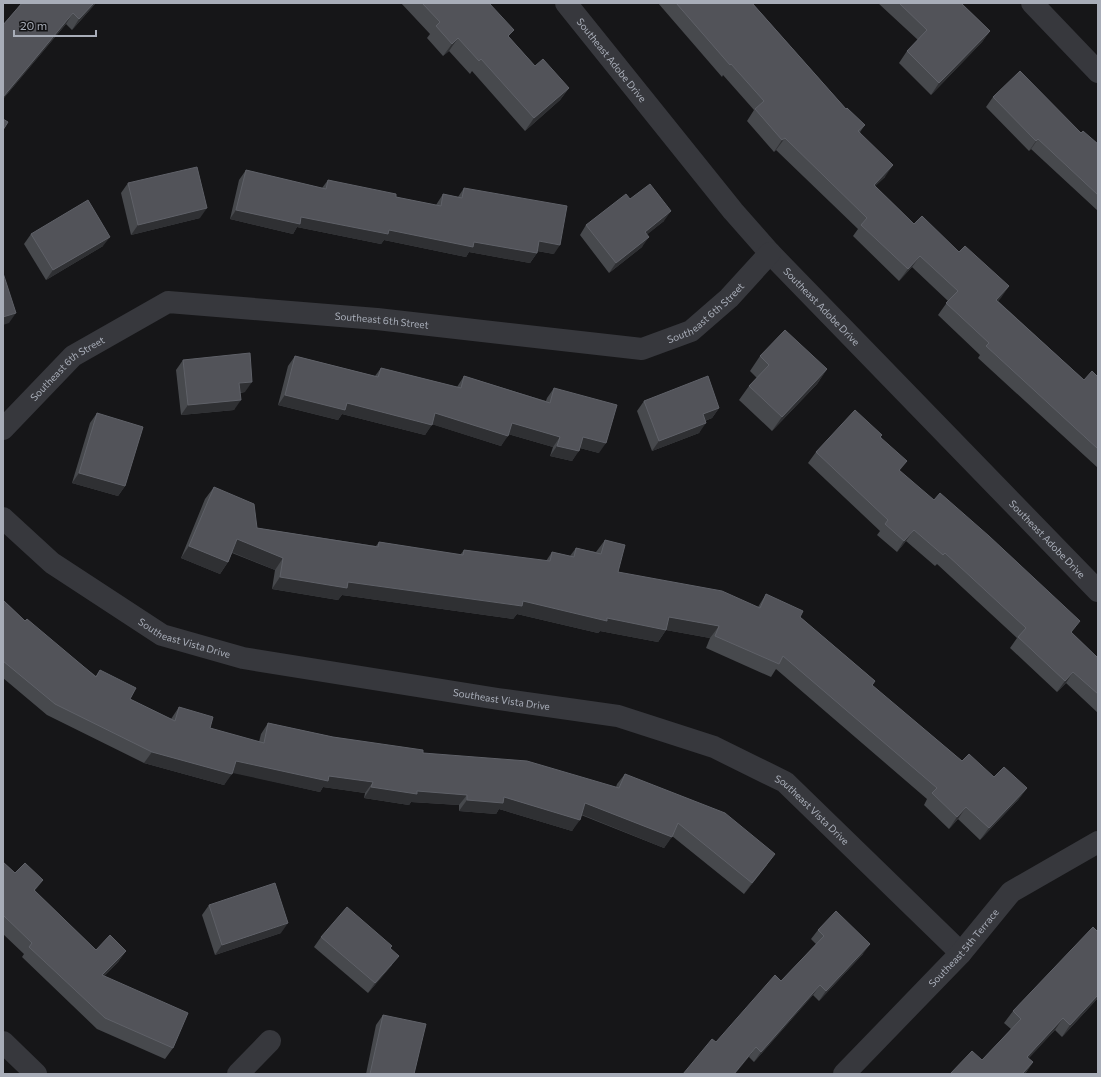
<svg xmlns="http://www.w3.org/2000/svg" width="1101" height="1077" font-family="Commissioner,sans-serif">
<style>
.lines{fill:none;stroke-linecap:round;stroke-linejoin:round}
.minor{stroke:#37383d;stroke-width:22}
.wall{fill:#47494d}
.shaded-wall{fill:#2f3033}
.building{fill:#525359;stroke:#5f6168}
.labels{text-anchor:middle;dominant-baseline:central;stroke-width:4;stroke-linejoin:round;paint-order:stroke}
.street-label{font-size:10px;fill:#a8adb8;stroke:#111113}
</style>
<rect width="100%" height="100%" fill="#161618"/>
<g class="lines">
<!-- minor -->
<g class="minor">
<path id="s1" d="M566,3l167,208 37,42 328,338"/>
<polyline points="1032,3 1098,72"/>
<path id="s2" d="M3,429l70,-73 95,-54 209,17 265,30 49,-18 38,-33 41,-45"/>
<path id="s3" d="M3,518l49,45 110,72 81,23 255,41 120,17 96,31 71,35 176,171"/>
<polyline points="3,1042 36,1074"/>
<polyline points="238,1074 270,1041"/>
<path id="s4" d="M844,1074l117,-121 50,-61 87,-50"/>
</g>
</g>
<!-- wall -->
<g class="wall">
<polygon points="22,3 96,3 72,30 66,24 3,99 3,25"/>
<polygon points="401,3 491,3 490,4 509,37 535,66 569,88 560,100 525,131 472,71 470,74 449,51 443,56 427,38 430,34"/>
<polygon points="658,3 752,3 846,109 865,125 860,132 885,177 875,186 914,224 959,252 1009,286 998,301 1084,380 1098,377 1098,468 978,358 980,355 938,315 948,301 912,267 899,281 853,236 858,229 776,150 774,152 747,121 754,110 723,75 722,77"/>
<polygon points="878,3 961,3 990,31 982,42 931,95 899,63 907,51 918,40"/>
<polygon points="993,97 1081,133 1098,144 1098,211 1031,149 1029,151 986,107"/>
<polygon points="246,170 322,188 328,180 396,197 436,205 443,194 458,197 464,188 554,254 537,251 537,253 530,263 469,252 466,257 384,240 381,244 297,227 293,234 230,219 239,180"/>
<polygon points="128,183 200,218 131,235 121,193"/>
<polygon points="630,199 664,221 647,234 642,247 609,273 580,235 586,225"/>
<polygon points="31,234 103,246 46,280 24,244"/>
<polygon points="295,356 375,376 381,368 457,387 464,376 546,401 547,398 554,388 599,453 580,448 572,461 550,456 553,447 508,434 501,446 432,424 425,435 342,414 338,420 278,405 288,366"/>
<polygon points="760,356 827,369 817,384 772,431 739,400 749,386 757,378 750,371"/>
<polygon points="183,360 245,392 240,393 234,410 181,415 176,370"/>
<polygon points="644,401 719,408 712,418 705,421 699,433 652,451 637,411"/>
<polygon points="97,413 125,486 118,496 72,483 90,423"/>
<polygon points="881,437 900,471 1098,658 1098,713 1066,683 1057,692 1010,648 1017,638 937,564 935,566 906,541 897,552 877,535 880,531 808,463 816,452"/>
<polygon points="214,487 257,528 376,546 379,542 460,555 464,550 546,561 552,552 570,556 576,548 596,552 605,540 618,572 758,607 766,594 800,617 875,681 872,686 962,761 994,777 1027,788 1018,800 980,840 958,819 949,829 924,805 927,799 776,669 771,677 706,648 710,638 666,630 658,642 600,631 598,633 517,614 513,619 342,595 338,600 272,589 275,570 232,553 228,562 220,574 181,558 205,499"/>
<polygon points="3,600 25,621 96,676 100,670 130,699 171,719 179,707 210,728 259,742 261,734 268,723 333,737 616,787 617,784 625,774 767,865 744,894 672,836 664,848 581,815 572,831 499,809 496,814 459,811 459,805 411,802 409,805 364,798 365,793 323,787 320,792 232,772 224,785 144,763 47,715 3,678"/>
<polygon points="3,862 35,891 96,950 126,951 118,962 104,976 173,1048 165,1059 97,1029 22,957 24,954 3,934"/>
<polygon points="209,905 281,933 215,955 202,915"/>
<polygon points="818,930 863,954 819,1001 813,995 754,1062 749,1057 716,1042 781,981 816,944 811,939"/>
<polygon points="321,937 391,948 392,965 368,993 314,947"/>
<polygon points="1098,998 1062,1037 1055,1030 1028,1058 1033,1062 1025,1074 950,1074 982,1060 1011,1029 1004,1023 1013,1011"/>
<polygon points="383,1015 414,1074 366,1074 376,1025"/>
</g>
<!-- shaded-wall -->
<g class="shaded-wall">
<polygon points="94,3 96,3 72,30 79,19"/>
<polygon points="73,13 66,24 3,99 3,97"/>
<polygon points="990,31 982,42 931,95 939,83"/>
<polygon points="458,38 449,51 443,56 452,44"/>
<polygon points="569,88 560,100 525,131 534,118"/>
<polygon points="785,138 776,150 774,152 782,140"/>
<polygon points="1038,139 1031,149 1029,151 1036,141"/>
<polygon points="893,165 885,177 865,196 874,185"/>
<polygon points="207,208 200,218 131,235 138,225"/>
<polygon points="236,210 301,217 474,242 537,253 530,263 469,252 466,257 384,240 381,244 297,227 293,234 230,219"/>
<polygon points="671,211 664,221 638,242 645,232"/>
<polygon points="110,237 103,246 46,280 53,270"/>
<polygon points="649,237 642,247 609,273 616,263"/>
<polygon points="539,241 560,245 554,254 532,250"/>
<polygon points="920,256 912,267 899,281 908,269"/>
<polygon points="1009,286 1001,298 988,311 996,300"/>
<polygon points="16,313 9,323 3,325 3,317"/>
<polygon points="827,369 817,384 772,431 782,417"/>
<polygon points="252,382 245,392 232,393 239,383"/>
<polygon points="285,395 347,403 432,425 425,435 342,414 338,420 278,405"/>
<polygon points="241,400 234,410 181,415 188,405"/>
<polygon points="719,408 712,418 696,424 703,414"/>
<polygon points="435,413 508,436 501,446 428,423"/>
<polygon points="512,423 560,437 553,447 505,433"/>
<polygon points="706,423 699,433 652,451 659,441"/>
<polygon points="583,437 606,443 599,453 576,447"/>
<polygon points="557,446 579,451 572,461 550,456"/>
<polygon points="907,461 899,472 899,470"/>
<polygon points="79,473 125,486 118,496 72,483"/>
<polygon points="914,530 906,541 897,552 904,541"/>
<polygon points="237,539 283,558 275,570 229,551"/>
<polygon points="189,546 228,562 220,574 181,558"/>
<polygon points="280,577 348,582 523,601 607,618 669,617 719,626 710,638 666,630 658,642 600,631 598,633 517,614 513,619 342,595 338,600 272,589"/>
<polygon points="1080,621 1072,632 1063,643 1071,632"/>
<polygon points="1073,672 1066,683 1057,692 1065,681"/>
<polygon points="152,752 232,774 224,785 144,763"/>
<polygon points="236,761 329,776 373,782 365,793 323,787 320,792 228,772"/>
<polygon points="371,787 467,795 459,805 411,802 409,805 364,798"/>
<polygon points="1027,788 1018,800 980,840 989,828"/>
<polygon points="504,797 580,820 572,831 499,809 496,814 459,811 467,800"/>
<polygon points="585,803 672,837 664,848 578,813"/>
<polygon points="966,807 958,819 949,829 957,817"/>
<polygon points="775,854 767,865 744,894 752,883"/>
<polygon points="43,880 35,891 34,890"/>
<polygon points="288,923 281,933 215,955 222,945"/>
<polygon points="870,944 863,954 819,1001 826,991"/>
<polygon points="126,951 118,962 95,986 102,975"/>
<polygon points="399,956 392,965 368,993 375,983"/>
<polygon points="820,985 813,995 754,1062 761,1052"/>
<polygon points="1098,995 1098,998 1062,1037 1070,1025"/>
<polygon points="1063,1018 1055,1030 1019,1069 1027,1057"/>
<polygon points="756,1047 749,1057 735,1074 734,1074"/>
<polygon points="1033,1062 1025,1074 1022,1074"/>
</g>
<!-- building -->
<g class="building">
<polygon points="22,3 94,3 79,19 73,13 3,97 3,25"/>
<polygon points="422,3 489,3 514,30 508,36 535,66 543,59 569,88 534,118 481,59 479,61 458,38 452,44 436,26 440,22"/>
<polygon points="676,3 752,3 846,109 847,108 865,125 858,131 893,165 874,185 914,224 922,216 959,252 965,246 1009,286 996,300 1084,380 1092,371 1098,377 1098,449 986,346 989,343 946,303 958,291 920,256 908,269 861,225 867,218 785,138 782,140 755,109 764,101 731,64 730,65"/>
<polygon points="899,3 961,3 990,31 939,83 907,51 927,30"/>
<polygon points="1020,71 1081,133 1083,131 1098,144 1098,195 1038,139 1036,141 993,97"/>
<polygon points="3,119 8,122 3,130"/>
<polygon points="197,167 207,208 138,225 128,183"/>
<polygon points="246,170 326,189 328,180 396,194 396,197 441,206 443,194 462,198 464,188 567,206 560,245 539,241 537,253 474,242 473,247 389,230 388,234 301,217 300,224 236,210"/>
<polygon points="650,184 671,211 645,232 649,237 616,263 586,225 626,194 630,199"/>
<polygon points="88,200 110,237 53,270 31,234"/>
<polygon points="3,273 16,313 3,317"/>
<polygon points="785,330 827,369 782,417 749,386 769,365 760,356"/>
<polygon points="250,353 252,382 239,383 241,400 188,405 183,360"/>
<polygon points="295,356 378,377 381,368 461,388 464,376 550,403 554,388 617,405 606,443 583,437 579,451 557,446 560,437 512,423 508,436 435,413 432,425 347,403 345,410 285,395"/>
<polygon points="708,376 719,408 703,414 706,423 659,441 644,401"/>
<polygon points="855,410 882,435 880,437 907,461 899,470 934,500 940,493 989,536 1080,621 1071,632 1098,658 1098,694 1073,672 1065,681 1018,637 1026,628 945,553 943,555 914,530 904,541 885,524 888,520 816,452"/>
<polygon points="97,413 143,427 125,486 79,473"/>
<polygon points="214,487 254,504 257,528 378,547 379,542 463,555 464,550 550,561 552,552 574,557 576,548 601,554 605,540 625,545 618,572 722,591 760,608 766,594 803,611 800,617 875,681 872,685 962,761 969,754 994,777 1004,767 1027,788 989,828 966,807 957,817 932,793 937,788 783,656 779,664 715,636 719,626 669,617 666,630 607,618 607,621 523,601 522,606 348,582 347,588 280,577 283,558 237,539 228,562 189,546"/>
<polygon points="3,600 25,621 27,619 96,677 100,670 136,688 130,699 175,721 179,707 213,717 210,728 264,743 268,723 333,737 423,750 423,753 527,761 619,788 625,774 725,813 775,854 752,883 678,823 672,837 585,803 580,820 504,797 503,803 467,800 467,795 417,791 417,794 371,787 373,782 329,776 328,781 236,761 232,774 152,752 55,704 3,661"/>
<polygon points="3,862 15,873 25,863 43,880 34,890 96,950 110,935 126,951 102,975 188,1013 173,1048 105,1018 29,947 32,943 3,915"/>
<polygon points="275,883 288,923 222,945 209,905"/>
<polygon points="347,907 392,946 390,948 399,956 375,983 321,937"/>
<polygon points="836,911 870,944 826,991 820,985 761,1052 756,1047 734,1074 683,1074 712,1039 716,1042 775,975 781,981 824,936 818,930"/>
<polygon points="1093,927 1098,932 1098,995 1070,1025 1063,1018 1027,1057 1033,1062 1022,1074 950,1074 972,1051 982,1060 1021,1019 1013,1011"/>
<polygon points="383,1015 426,1024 414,1074 370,1074"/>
</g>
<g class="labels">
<!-- street labels -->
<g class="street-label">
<text stroke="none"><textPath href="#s1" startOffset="73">Southeast Adobe Drive</textPath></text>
<text stroke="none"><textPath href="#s1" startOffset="397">Southeast Adobe Drive</textPath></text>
<text stroke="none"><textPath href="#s2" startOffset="761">Southeast 6th Street</textPath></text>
<text stroke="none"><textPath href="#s2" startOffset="425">Southeast 6th Street</textPath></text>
<text stroke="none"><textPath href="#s2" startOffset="89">Southeast 6th Street</textPath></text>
<text stroke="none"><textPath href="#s1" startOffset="721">Southeast Adobe Drive</textPath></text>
<text stroke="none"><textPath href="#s3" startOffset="220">Southeast Vista Drive</textPath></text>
<text stroke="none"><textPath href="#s3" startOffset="544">Southeast Vista Drive</textPath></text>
<text stroke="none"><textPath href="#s3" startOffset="880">Southeast Vista Drive</textPath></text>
<text stroke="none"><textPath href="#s4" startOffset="174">Southeast 5th Terrace</textPath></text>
</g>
</g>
<!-- border -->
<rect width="1101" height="1077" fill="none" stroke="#a8adb8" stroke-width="8"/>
<!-- scale -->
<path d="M14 30v6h82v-6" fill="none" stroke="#a8adb8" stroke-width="2"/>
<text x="20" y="30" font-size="12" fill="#a8adb8" stroke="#111113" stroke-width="3" paint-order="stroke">20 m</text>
</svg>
